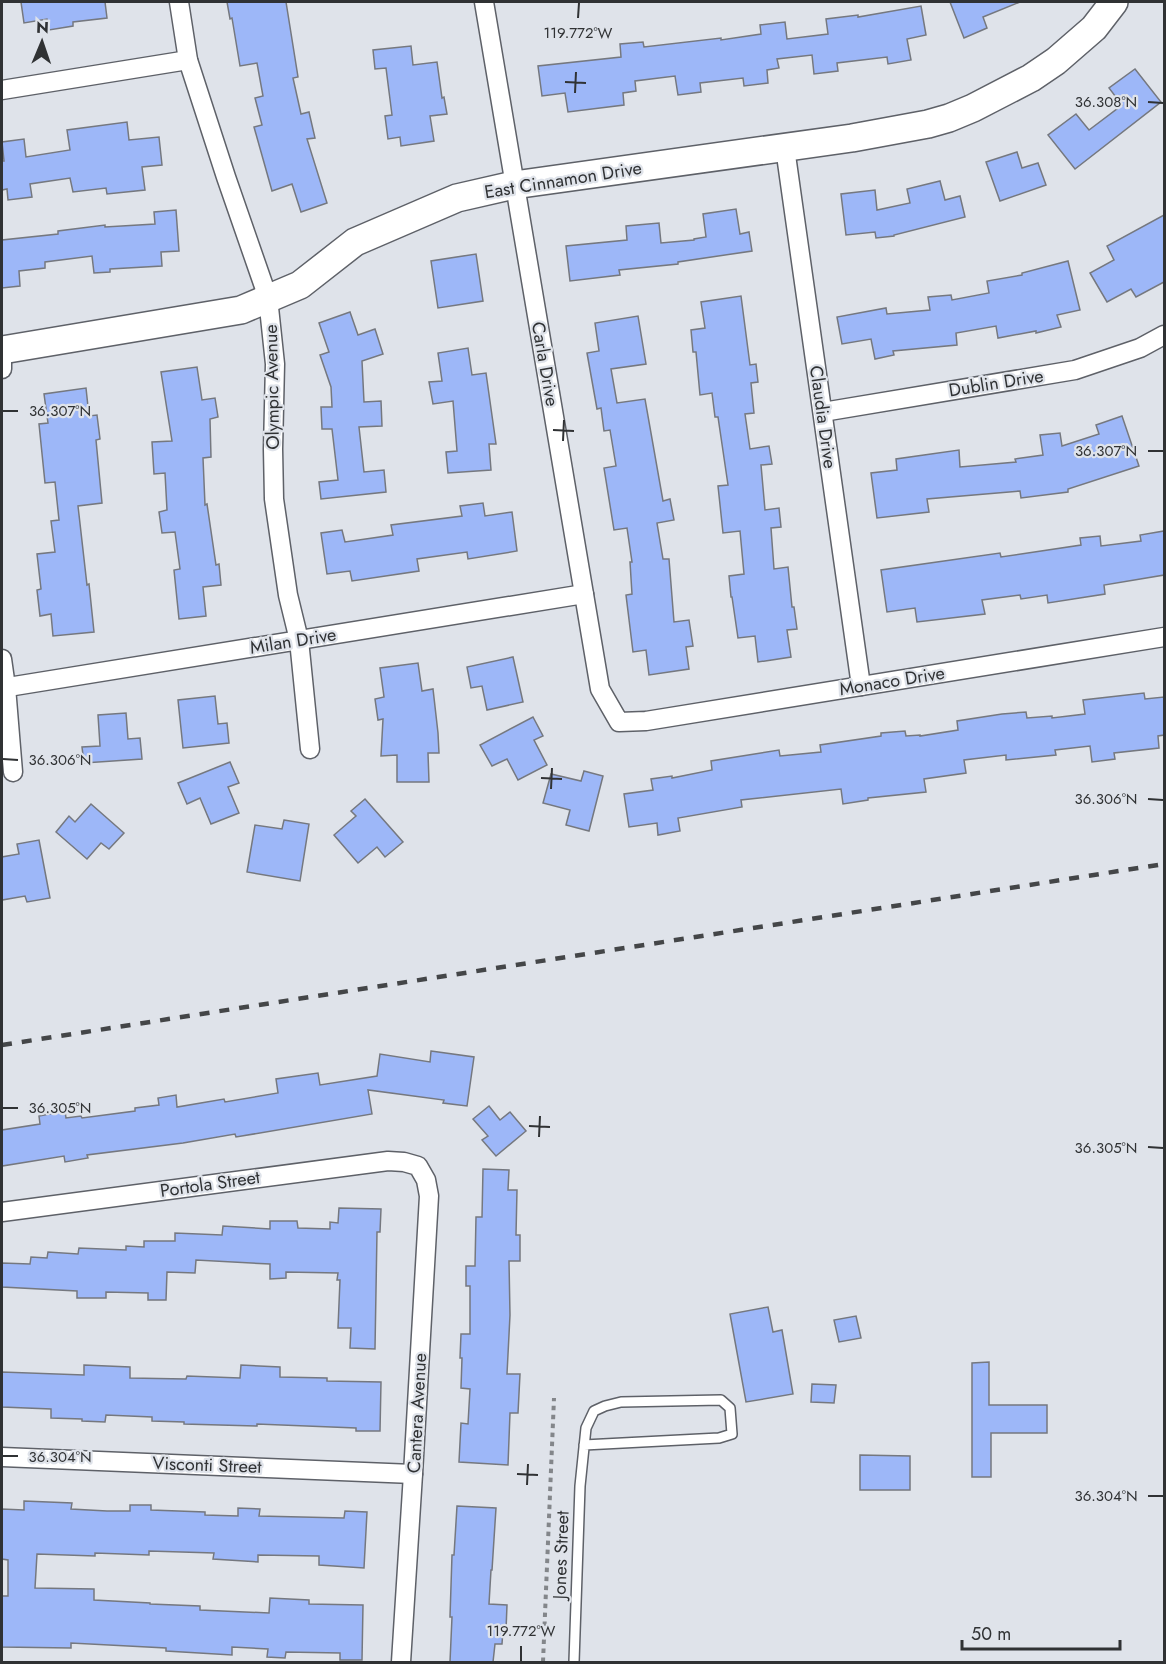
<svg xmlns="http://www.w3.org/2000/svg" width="1166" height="1664" font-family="Jost,sans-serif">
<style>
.building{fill:#9db7f8;stroke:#75787f;stroke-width:1.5}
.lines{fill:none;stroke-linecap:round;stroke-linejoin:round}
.lane-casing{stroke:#5e6168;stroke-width:12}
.street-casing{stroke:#5e6168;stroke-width:21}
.secondary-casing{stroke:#5e6168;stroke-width:30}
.path{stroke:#83868a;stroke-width:4;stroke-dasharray:4.5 4.5;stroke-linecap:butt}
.lane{stroke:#fff;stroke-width:9}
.street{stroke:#fff;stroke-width:18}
.secondary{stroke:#fff;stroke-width:27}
.rail{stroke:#444648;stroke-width:4.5;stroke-dasharray:10 10;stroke-linecap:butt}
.ticks{fill:none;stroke:#303234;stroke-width:2}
.labels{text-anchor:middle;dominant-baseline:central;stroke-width:4.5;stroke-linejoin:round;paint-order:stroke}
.street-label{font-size:18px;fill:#303234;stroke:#dfe3ea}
.ticks-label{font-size:15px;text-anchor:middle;fill:#303234;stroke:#dfe3ea;stroke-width:4.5;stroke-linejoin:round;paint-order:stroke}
</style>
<rect width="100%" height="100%" fill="#dfe3ea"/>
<!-- building -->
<g class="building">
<polygon points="21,2 105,2 107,18 73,22 73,26 49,30 47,19 24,23"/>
<polygon points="227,2 286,2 298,77 293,78 301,114 309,112 315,138 307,139 327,203 301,212 292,184 272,191 254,127 262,125 255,98 263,96 257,63 240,66 232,18 230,19"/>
<polygon points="950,2 1020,2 983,17 987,28 964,38"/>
<polygon points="921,6 926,35 907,39 911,60 888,64 887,57 837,63 838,71 814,74 812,55 777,59 779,68 767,70 768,83 744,86 743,78 700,83 701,92 678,95 675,76 635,81 636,91 623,93 624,105 568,112 565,93 542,96 538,66 621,57 620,44 643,42 644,47 721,38 721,40 761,34 760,25 785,22 787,39 828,34 826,19 858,15 858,17"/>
<polygon points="411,46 413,65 437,62 442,98 444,97 447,114 430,116 434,141 401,146 400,137 388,139 385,116 392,115 386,68 375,69 373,50"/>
<polygon points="1135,69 1161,102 1075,169 1048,135 1076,114 1089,130 1122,105 1109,88"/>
<polygon points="127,122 129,140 159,137 162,165 142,167 145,190 107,194 106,188 73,192 70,178 30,184 32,197 8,200 7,189 2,190 2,161 4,161 2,142 24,139 26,157 70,150 67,130"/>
<polygon points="1017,152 1022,168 1038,163 1046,185 1000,201 986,162"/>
<polygon points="940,181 945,200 960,196 965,217 894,235 894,236 876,238 875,232 846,235 841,194 875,190 877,210 910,203 907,189"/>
<polygon points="736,209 740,234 749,232 752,251 678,262 678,264 619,270 620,275 570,281 566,246 627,240 626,226 659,223 661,243 694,240 694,239 706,237 703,214"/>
<polygon points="176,210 179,251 161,252 162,266 110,269 110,272 94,273 92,256 45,262 45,268 19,271 20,286 2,288 2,240 58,234 58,231 105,225 105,227 155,224 154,212"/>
<polygon points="1164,215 1164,282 1136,297 1131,289 1107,302 1090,273 1114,260 1107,246"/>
<polygon points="476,254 483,301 438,308 431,261"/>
<polygon points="1068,261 1080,310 1057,315 1061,327 1036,333 1036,331 998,338 996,326 956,333 957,345 893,351 894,355 875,359 871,339 842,344 837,317 886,308 887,314 930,310 928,297 951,295 952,300 989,293 987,281 1022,275 1022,273"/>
<polygon points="741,296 750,365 756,364 758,382 751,383 754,413 745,414 750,449 769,446 772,464 761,465 765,510 779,508 781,527 771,528 774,569 788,567 792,607 794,607 797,629 787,630 791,657 758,662 755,636 738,638 732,597 731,597 729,576 744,574 740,531 723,533 718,486 728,485 718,417 715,417 712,393 700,395 696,352 693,352 691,330 705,328 701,302"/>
<polygon points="350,312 358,335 375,329 383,354 362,361 364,402 381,401 382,426 359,427 364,472 384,470 386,492 321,499 319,482 338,480 332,429 322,429 321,407 332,407 331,387 320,355 329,352 319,323"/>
<polygon points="638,316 646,364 611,369 617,403 645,399 663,501 670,499 674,520 657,523 663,559 669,559 674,622 689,620 693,646 686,647 689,669 649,675 646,650 633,652 626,595 632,594 630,562 632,562 627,528 614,530 604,468 616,466 610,430 604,431 601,408 597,409 587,353 599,351 595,323"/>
<polygon points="468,348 472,375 486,373 496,444 489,444 491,470 448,473 446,452 457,451 453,401 433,404 429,382 442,381 438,353"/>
<polygon points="197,367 202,400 215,398 218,417 210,419 211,457 203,458 205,505 207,504 216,565 219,564 221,585 203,587 206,616 179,619 174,570 180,569 175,532 162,533 159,512 167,510 165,473 154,474 152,442 172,441 161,372"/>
<polygon points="86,388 89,416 97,415 100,439 96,440 102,503 78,506 87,585 89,584 94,632 53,636 51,614 40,616 37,590 41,589 37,554 55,552 51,521 59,520 55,482 45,483 39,424 48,423 44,394"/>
<polygon points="1122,416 1139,466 1068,489 1068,492 1021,498 1020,491 927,499 929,512 877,518 871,473 897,470 896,459 959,450 960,467 1016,462 1015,459 1043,455 1040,435 1060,433 1062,446 1099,434 1096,425"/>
<polygon points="483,503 485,516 512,512 517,551 468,559 467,552 417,559 419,571 352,581 350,571 327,574 321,533 342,530 345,542 393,535 391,525 462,516 460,506"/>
<polygon points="1164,531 1164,575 1104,585 1105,594 1048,603 1047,595 1021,599 1020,595 982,600 985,614 917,622 915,608 887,612 881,570 1000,553 1001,557 1081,545 1080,538 1100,536 1101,546 1141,541 1140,535"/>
<polygon points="513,657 523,702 487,710 482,686 471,688 467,667"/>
<polygon points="418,663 422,691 433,689 438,733 439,753 428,753 429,782 397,782 397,755 381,756 383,719 378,720 375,699 384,697 380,668"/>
<polygon points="1144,693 1145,699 1164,697 1164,735 1158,736 1159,748 1114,753 1115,759 1092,762 1090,746 1055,750 1056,755 1006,760 1006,755 964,760 966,773 924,779 926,792 868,798 868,800 843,804 841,789 741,800 742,807 678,818 680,831 658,835 657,823 629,827 624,794 653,790 651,779 672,776 672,778 712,770 711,761 779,750 780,756 821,752 820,745 881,736 881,733 905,731 906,736 920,735 920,736 958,730 957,721 1002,714 1026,712 1027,718 1052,716 1052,718 1085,714 1083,700"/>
<polygon points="215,696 218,724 227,723 229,743 183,748 178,700"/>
<polygon points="126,713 128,739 140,738 142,759 84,763 82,747 100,746 98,715"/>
<polygon points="533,717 543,736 534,740 547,765 518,780 507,759 492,766 480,745"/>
<polygon points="230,762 239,783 228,787 239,813 211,824 200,798 187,804 178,783"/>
<polygon points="584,771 603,776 589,831 566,825 570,810 543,803 551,774 581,781"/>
<polygon points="365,799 403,842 385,857 377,847 358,863 334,835 356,816 351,811"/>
<polygon points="91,804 124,833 109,849 101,843 87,859 56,832 69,816 75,822"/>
<polygon points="284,820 309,824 300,881 247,872 255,825 282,829"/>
<polygon points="39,840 50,898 27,902 25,896 2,900 2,857 19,854 17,844"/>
<polygon points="431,1051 474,1057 467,1106 443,1103 444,1100 368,1090 372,1114 236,1137 235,1134 183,1143 87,1155 88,1158 65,1162 64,1156 2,1166 2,1130 40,1124 39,1116 65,1111 66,1118 81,1116 82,1118 135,1111 135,1108 159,1105 158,1098 176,1095 177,1107 224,1099 225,1102 278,1093 276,1079 318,1073 320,1085 377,1076 380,1054 430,1062"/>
<polygon points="489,1106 500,1120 510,1112 526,1131 496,1156 482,1140 488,1136 473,1119"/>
<polygon points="483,1169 509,1170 508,1190 517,1190 516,1235 520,1235 520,1261 509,1261 510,1315 507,1374 520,1374 518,1413 510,1413 508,1465 459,1462 461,1423 468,1424 470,1389 461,1388 462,1358 460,1358 461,1334 470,1334 470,1286 466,1286 466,1266 475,1266 476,1217 482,1217"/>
<polygon points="339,1208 381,1209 380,1232 377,1232 375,1349 350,1348 351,1328 338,1328 340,1280 337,1280 338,1273 286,1272 286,1278 270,1279 270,1264 196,1260 195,1273 167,1272 166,1300 148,1300 148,1293 106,1292 106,1298 77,1298 77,1291 2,1287 2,1263 30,1264 31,1257 47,1258 48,1252 78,1254 79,1248 126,1250 126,1246 144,1247 144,1241 175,1241 175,1233 222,1235 223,1226 270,1229 270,1221 297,1221 298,1228 330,1229 330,1222 338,1223"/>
<polygon points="768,1307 773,1332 782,1330 793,1394 746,1402 730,1314"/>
<polygon points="856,1316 861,1338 839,1342 834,1320"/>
<polygon points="989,1362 989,1405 1047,1405 1047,1433 991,1433 991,1477 972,1477 972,1363"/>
<polygon points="84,1365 130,1367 130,1378 186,1379 187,1376 240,1378 241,1365 280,1367 280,1377 327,1378 327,1381 381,1382 380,1431 356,1431 356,1428 257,1424 257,1426 184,1424 184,1422 152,1421 152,1417 106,1415 105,1422 82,1421 82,1419 51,1418 51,1409 2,1407 2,1372 84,1375"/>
<polygon points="812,1384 836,1385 834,1403 811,1402"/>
<polygon points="860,1455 910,1456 910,1490 860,1490"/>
<polygon points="24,1501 72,1503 71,1509 107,1511 130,1511 130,1505 151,1505 151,1510 205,1512 205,1515 238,1516 238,1508 260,1509 259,1516 344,1518 345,1511 367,1512 364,1568 319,1565 319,1556 258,1555 258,1562 213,1559 214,1553 149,1551 149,1555 95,1553 95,1556 37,1554 35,1588 94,1589 94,1600 150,1603 150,1604 200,1606 200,1610 269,1613 270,1598 309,1600 309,1604 363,1605 362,1660 340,1660 340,1653 286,1652 285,1658 267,1657 268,1649 232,1647 232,1655 166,1651 166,1648 71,1643 71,1648 2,1647 2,1596 8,1596 8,1560 2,1559 2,1509 24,1510"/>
<polygon points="457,1506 496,1508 492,1570 491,1570 489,1604 507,1605 506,1630 503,1630 502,1644 495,1644 493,1662 450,1662 452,1617 450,1617 452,1555 454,1555"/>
</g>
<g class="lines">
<!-- lane casing -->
<g class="lane-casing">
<polyline id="lane" points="574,1662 580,1486 586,1428 594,1411 605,1406 621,1402 721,1400 730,1408 732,1434 719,1438 584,1445"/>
</g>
<!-- street casing -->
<g class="street-casing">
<g id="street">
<polyline points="179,2 188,60 226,177 268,298 275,364 273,449 274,499 288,595 299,640 310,749"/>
<polyline points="484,2 600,689 619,722 646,721 1164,637"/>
<polyline points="2,90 188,60"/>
<polyline points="785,148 861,686"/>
<polyline points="2,369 2,350"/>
<polyline points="823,412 1075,370 1140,348 1164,335"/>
<polyline points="2,659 6,687 13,772"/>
<polyline points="2,688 584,594"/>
<polyline points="2,1212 388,1161 404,1162 418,1166 426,1180 429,1196 413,1474 401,1662"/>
<polyline points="2,1457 413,1474"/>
</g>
</g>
<!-- secondary casing -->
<g class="secondary-casing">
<polyline id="secondary" points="2,350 241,310 300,285 355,242 457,198 514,185 852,138 928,124 949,118 973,108 1031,78 1056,61 1094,28 1114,2"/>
</g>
<!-- path -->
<polyline class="path" points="543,1662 554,1398"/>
<!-- lane -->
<use href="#lane" class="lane"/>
<!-- street -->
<use href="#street" class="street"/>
<!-- secondary -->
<use href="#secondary" class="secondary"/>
<!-- rail -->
<polyline class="rail" points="2,1045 1164,864"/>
</g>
<!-- ticks -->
<path class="ticks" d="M578,18l1,-15M565,82l21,1M575,93l1,-21M1148,102l15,1M3,411h15M553,430l21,1M563,441l1,-21M1148,451h15M3,759l15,1M541,778l21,1M551,789l1,-21M1148,799l15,1M3,1108h15M529,1126l21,1M539,1137l1,-21M1148,1147l15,1M3,1456h15M517,1474l21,1M527,1485l1,-21M1148,1496h15M521,1661v-15"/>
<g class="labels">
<!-- street labels -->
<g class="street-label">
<text transform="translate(563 180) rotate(-9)">East Cinnamon Drive</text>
<text transform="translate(545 364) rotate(80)">Carla Drive</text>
<text transform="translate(996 383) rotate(-9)">Dublin Drive</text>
<text transform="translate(272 387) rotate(-91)">Olympic Avenue</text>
<text transform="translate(823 417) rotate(82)">Claudia Drive</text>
<text transform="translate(293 641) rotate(-9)">Milan Drive</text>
<text transform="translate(892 681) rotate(-9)">Monaco Drive</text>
<text transform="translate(210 1184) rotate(-8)">Portola Street</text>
<text transform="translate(417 1413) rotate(-87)">Cantera Avenue</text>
<text transform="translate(207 1465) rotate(2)">Visconti Street</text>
<text transform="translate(561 1555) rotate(-88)">Jones Street</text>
</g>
</g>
<g class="ticks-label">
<text x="578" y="38">119.772°W</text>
<text x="1106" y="107">36.308°N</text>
<text x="60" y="416">36.307°N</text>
<text x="1106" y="456">36.307°N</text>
<text x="60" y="765">36.306°N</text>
<text x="1106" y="804">36.306°N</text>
<text x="60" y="1113">36.305°N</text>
<text x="1106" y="1153">36.305°N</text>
<text x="60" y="1462">36.304°N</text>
<text x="1106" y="1501">36.304°N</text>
<text x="521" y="1636">119.772°W</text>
</g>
<!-- border -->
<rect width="1166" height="1664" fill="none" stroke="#303234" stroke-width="6"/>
<!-- north arrow -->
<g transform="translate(42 42) rotate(2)" stroke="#dfe3ea" stroke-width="4.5" paint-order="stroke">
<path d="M0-4.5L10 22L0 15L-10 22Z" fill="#303234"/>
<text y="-9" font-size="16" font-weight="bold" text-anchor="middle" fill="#303234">N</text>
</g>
<!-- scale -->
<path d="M962 1640v9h158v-9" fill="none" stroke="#303234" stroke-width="3"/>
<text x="971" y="1640" font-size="18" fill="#303234" stroke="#dfe3ea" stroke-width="4.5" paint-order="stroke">50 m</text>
</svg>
